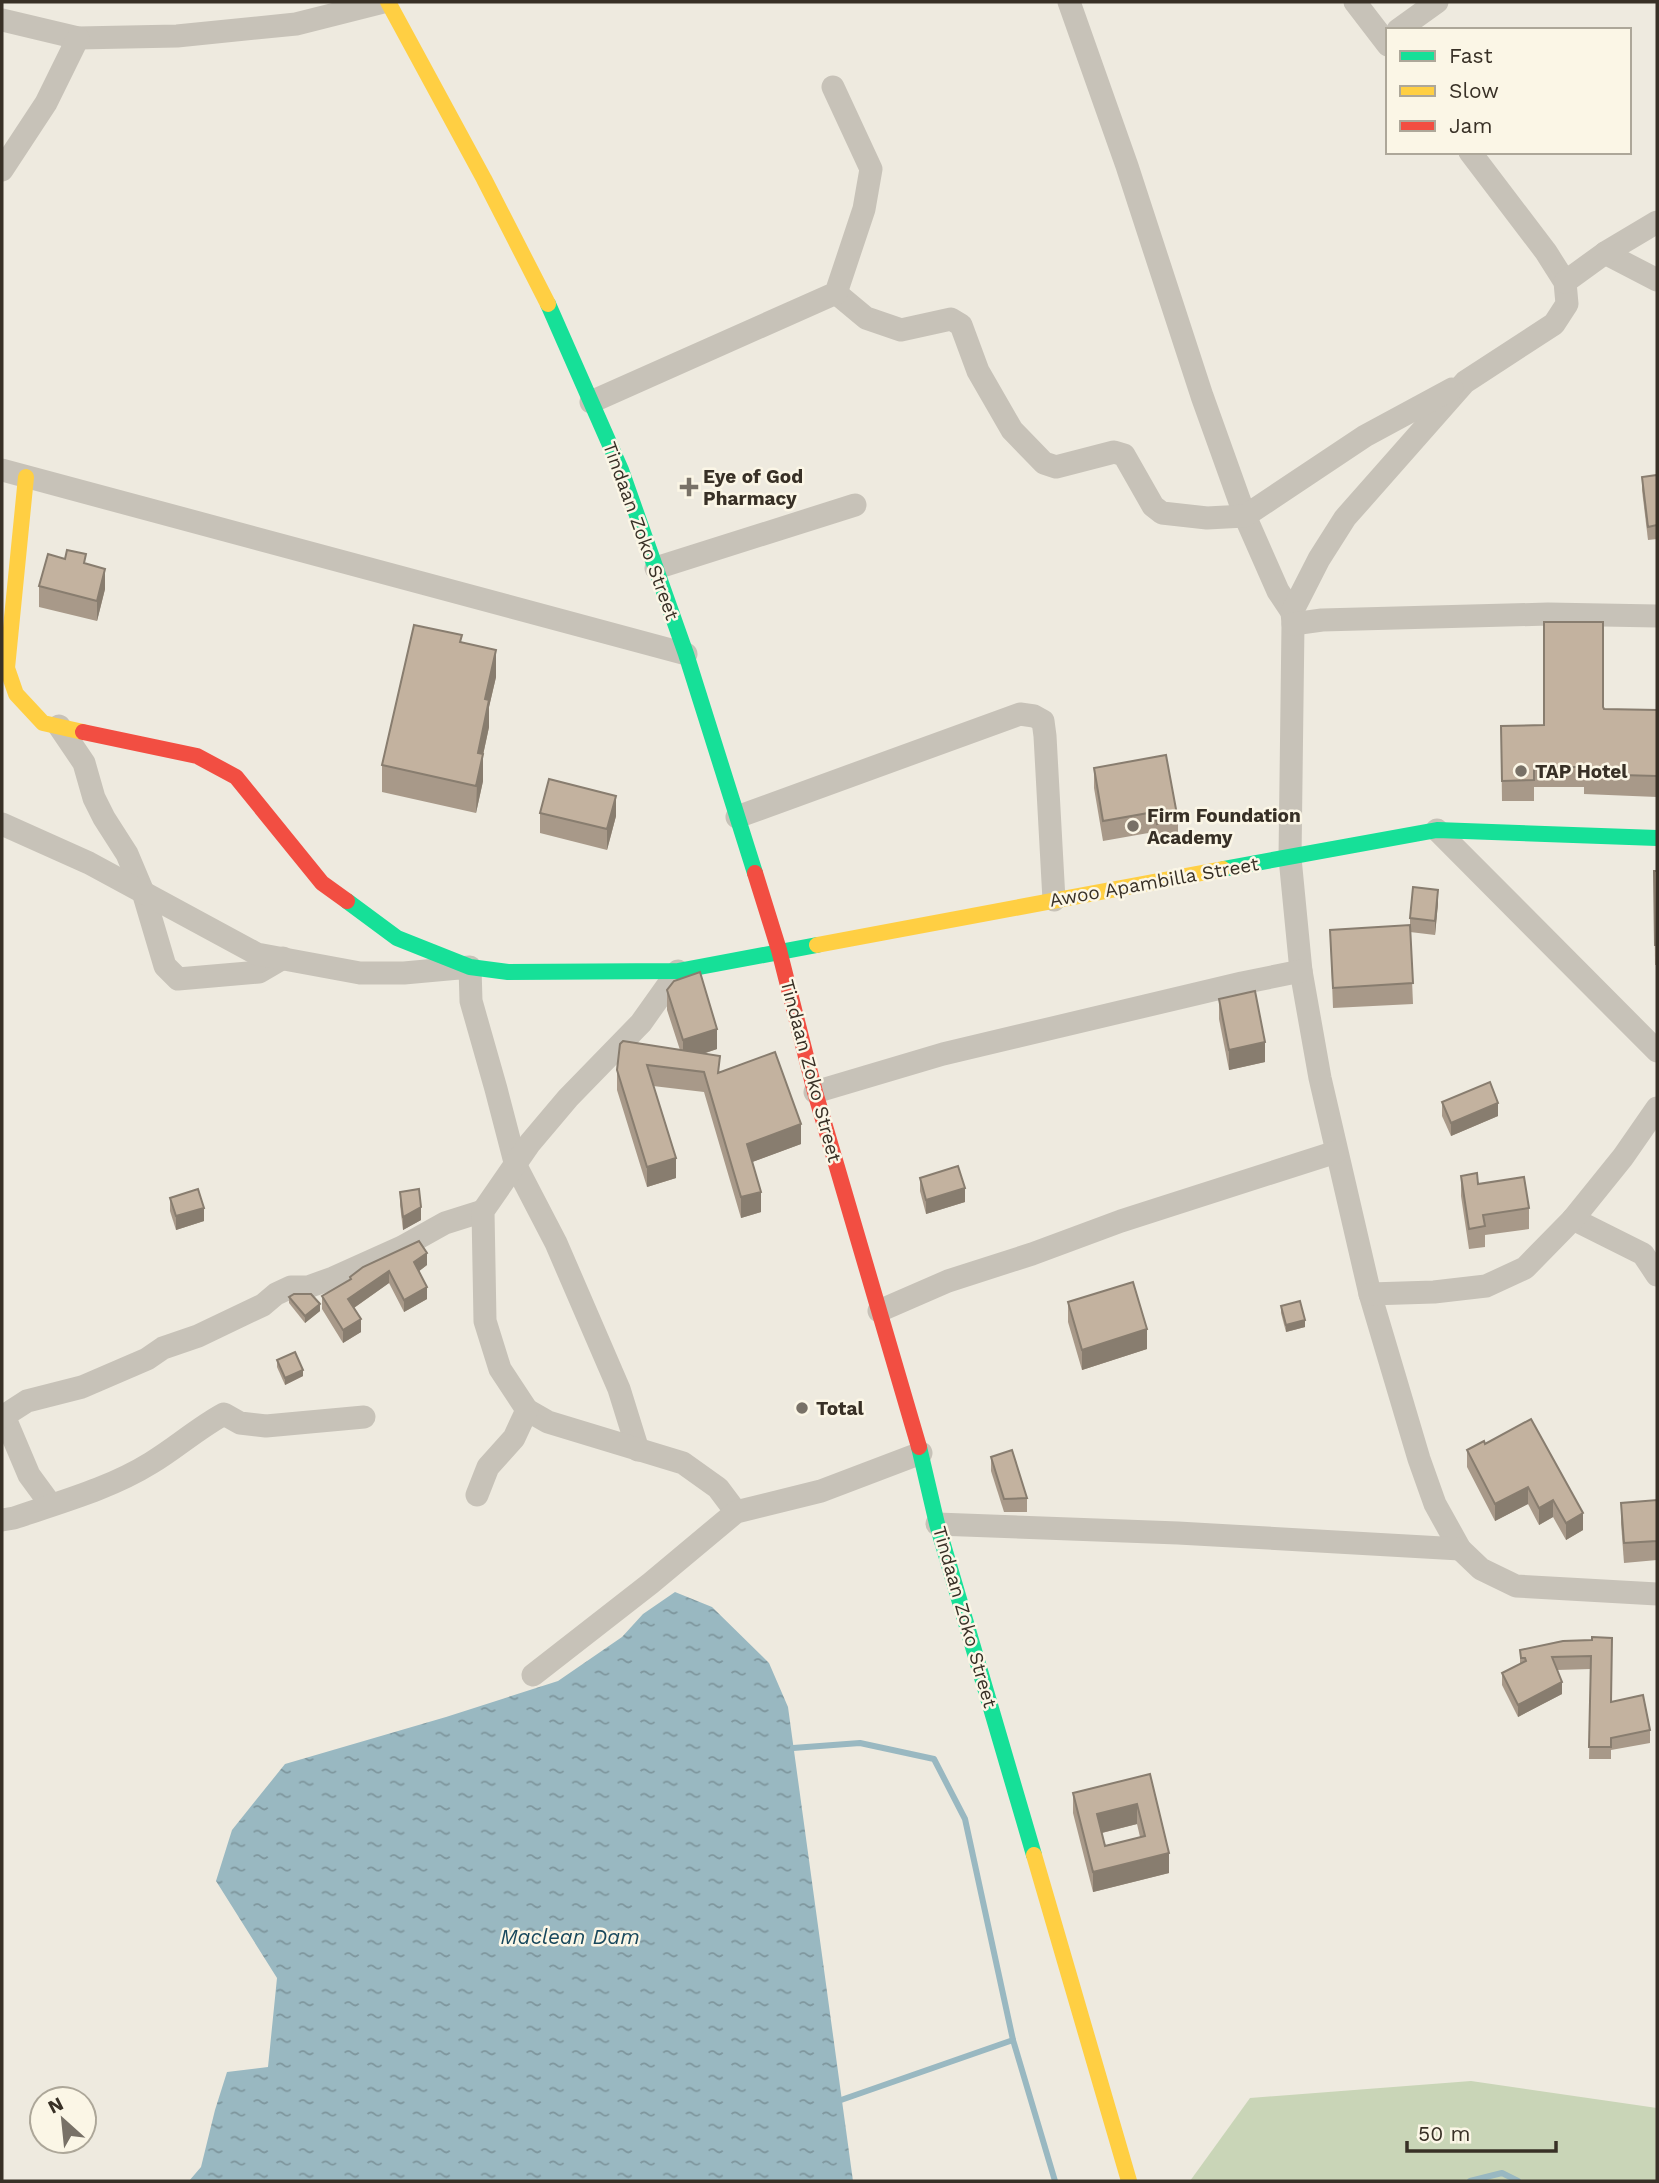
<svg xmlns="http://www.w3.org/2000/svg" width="1659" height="2183" font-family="'Work Sans',sans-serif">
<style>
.grass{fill:#c9d5b7}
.water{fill:url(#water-ripples)}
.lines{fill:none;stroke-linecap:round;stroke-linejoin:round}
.stream{stroke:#99b8c1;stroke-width:6}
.street{stroke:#c7c2b8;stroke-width:23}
.fast{stroke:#16e098;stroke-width:16}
.slow{stroke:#ffcf43;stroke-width:16}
.jam{stroke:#f24e42;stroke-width:16}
.wall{fill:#a89989;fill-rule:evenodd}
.shaded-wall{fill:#887d6f}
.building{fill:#c3b29f;stroke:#887d6f;stroke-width:2;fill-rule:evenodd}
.poi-dot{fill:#787167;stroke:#fbf6e6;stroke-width:2.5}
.labels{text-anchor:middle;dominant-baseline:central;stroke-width:5;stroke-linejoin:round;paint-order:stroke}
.poi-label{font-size:19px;font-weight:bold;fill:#383026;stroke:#fbf6e6;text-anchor:start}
.street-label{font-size:19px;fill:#383026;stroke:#fbf6e6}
.water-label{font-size:21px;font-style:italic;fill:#18485d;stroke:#fbf6e6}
</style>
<defs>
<pattern id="water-ripples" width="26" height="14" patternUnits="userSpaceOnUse" patternTransform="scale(1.75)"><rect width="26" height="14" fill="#99b8c1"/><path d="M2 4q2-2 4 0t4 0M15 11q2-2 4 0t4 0" fill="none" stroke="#7e969d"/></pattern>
</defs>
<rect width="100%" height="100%" fill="#eeeadf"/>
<!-- grass -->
<polygon class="grass" points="1471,2081 1657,2108 1657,2181 1190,2181 1250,2098"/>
<!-- water -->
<polygon class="water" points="675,1592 712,1607 769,1663 788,1707 853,2181 189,2181 201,2167 215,2110 227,2072 268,2067 277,1978 216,1881 232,1830 285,1764 446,1717 558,1681 622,1637 643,1614"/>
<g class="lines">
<!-- stream -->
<g class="stream">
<polyline points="793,1748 860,1743 934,1759 965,1819 1013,2040 1055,2181"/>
<polyline points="841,2100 1013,2040"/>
<polyline points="1470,2181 1502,2173 1518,2181"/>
</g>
<!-- street -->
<g class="street">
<polyline points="1069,2 1127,166 1202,396 1245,516 1278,591 1292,612"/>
<polyline points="1355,2 1388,45"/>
<polyline points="2,20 78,38 177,36 296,24 383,2"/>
<polyline points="1398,30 1437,2"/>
<polyline points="1470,152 1546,252 1565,282 1567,304 1554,324 1465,382 1345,518 1319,559 1292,612 1293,624 1290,858 1301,971 1320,1078 1370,1294 1419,1459 1435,1504 1460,1549 1481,1569 1516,1586 1657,1594"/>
<polyline points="2,170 46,103 78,38"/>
<polyline points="1605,253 1657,280"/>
<polyline points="1565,282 1605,253 1657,222"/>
<polyline points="836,293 866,318 901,330 951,319 961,325 978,371 1012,430 1044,463 1056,467 1114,452 1124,455 1153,506 1162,513 1207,518 1245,516 1365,436 1452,389"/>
<polyline points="591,402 836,293 864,209 871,169 833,87"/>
<polyline points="2,470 686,654"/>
<polyline points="656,568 855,505"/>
<polyline points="1293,624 1322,620 1548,614 1657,616"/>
<polyline points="59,726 84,763 94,798 104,818 127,854 143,892 165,966 178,979 259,972 283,958"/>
<polyline points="737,817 1020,714 1034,716 1043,721 1045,736 1054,900"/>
<polyline points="2,824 89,863 257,954 360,973 404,973 470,967 471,1001 496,1089 516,1166 556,1243 619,1389 638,1450"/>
<polyline points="1437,830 1657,1051"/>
<polyline points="815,1092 943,1054 1242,983 1301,971"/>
<polyline points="1573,1219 1643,1254 1657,1275"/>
<polyline points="1370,1294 1434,1292 1486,1286 1525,1268 1573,1219 1623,1157 1657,1108"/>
<polyline points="879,1311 948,1281 1032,1254 1121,1221 1336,1152"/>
<polyline points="527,1410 548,1422 683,1463 718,1488 736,1512"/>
<polyline points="4,1416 29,1475 51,1505"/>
<polyline points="2,1417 27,1401 82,1387 147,1359 163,1348 198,1336 263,1305 276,1294 291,1287 308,1287 333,1278 402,1247 445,1223 483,1211"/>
<polyline points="477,1495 488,1467 514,1438 527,1410 500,1369 485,1321 483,1211 530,1143 568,1098 641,1023 678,971"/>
<path d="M2,1520l12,-2c46,-16 95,-29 137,-55 25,-15 47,-35 73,-49l16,9 26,3 98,-9"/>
<polyline points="937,1524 1178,1533 1460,1549"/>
<polyline points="533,1675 651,1583 736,1512 821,1491 921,1453"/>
</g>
<!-- fast -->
<g class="fast">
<polyline points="548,304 621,470 686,654 755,873"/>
<polyline points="1223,869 1437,830 1657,838"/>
<polyline points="347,901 397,938 470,967 508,972 678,971 817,945"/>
<polyline points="919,1447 937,1524 1034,1855"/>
</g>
<!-- slow -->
<g class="slow">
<polyline points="388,2 484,179 548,304"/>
<polyline points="26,477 7,668 16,694 43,723 83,732"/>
<polyline points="817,945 1223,869"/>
<polyline points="1034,1855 1129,2181"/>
</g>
<!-- jam -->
<g class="jam">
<polyline points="83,732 197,756 236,777 322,883 347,901"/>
<polyline points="755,873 779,950 815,1092 919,1447"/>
</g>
</g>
<!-- wall -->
<g class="wall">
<polygon points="1657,475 1657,539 1648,540 1642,490 1642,477"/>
<polygon points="86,564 105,589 97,621 39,607 39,586"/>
<polygon points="462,643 496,677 489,707 489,727 483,755 483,781 476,813 382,792 382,765"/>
<polygon points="1603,707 1604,709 1657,710 1657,797 1584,794 1584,787 1534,787 1534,801 1502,801 1501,726 1544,725"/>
<polygon points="1094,768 1178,820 1178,840 1157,844 1154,832 1103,841 1094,788"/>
<polygon points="540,813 616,816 607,850 540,833"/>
<polygon points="1654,871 1657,871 1657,965 1655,965"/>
<polygon points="1438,903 1435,935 1410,932 1413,1004 1333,1008 1330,930 1410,925 1410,918"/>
<polygon points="667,990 717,1049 703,1054 720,1072 801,1144 752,1162 761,1212 741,1218 704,1092 653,1086 676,1178 647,1187 617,1090 617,1070 680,1050 667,1010"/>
<polygon points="1219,999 1265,1062 1229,1070 1219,1019"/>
<polygon points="1442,1102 1498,1116 1451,1136 1442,1116"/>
<polygon points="1461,1176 1529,1208 1529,1229 1485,1235 1485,1247 1469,1249 1461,1196"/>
<polygon points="920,1178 965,1202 926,1214 920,1191"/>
<polygon points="400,1192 421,1220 403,1230 400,1205"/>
<polygon points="170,1198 204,1221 176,1230 170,1211"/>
<polygon points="427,1265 419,1271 427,1299 404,1312 389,1283 354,1308 361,1332 343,1343 322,1309 322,1296 350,1280 350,1277"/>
<polygon points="289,1297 320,1311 305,1323 289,1303"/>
<polygon points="1068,1302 1147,1349 1082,1370 1068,1322"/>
<polygon points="1281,1306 1305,1327 1286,1332 1281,1313"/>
<polygon points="277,1360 303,1376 285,1385 277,1367"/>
<polygon points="1531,1419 1583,1530 1566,1540 1553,1517 1539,1525 1528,1504 1495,1521 1467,1467 1467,1450 1485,1444"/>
<polygon points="991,1457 1027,1498 1027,1512 1004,1512 991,1471"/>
<polygon points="1657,1500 1657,1560 1624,1563 1621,1523 1621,1503"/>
<polygon points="1592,1640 1612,1702 1650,1730 1650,1743 1611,1750 1611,1759 1589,1759 1591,1669 1557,1670 1562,1694 1518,1717 1502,1685 1502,1673 1520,1664 1520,1650"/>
<path d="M1150,1774l19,99 -76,19 -20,-79v-20zM1137,1824l3,13 -35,9 -3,-13z"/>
</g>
<!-- shaded-wall -->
<g class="shaded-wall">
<polygon points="105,569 105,589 97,621 97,601"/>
<polygon points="496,650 496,677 489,707 489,727 483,755 483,781 476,813 478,753 485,699"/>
<polygon points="616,796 616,816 607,850 607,829"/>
<polygon points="1438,890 1438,903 1435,935 1435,921"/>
<polygon points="717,1029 717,1049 683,1060 683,1040"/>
<polygon points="1265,1042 1265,1062 1229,1070 1229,1050"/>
<polygon points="1498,1103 1498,1116 1451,1136 1451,1123"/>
<polygon points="801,1124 801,1144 747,1164 747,1144"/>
<polygon points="676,1158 676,1178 647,1187 647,1167"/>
<polygon points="965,1188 965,1202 926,1214 926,1200"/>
<polygon points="761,1192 761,1212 741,1218 741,1197"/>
<polygon points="421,1207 421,1220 403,1230 403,1217"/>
<polygon points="204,1208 204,1221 176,1230 176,1216"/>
<polygon points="427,1253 427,1265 414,1275 414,1262"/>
<polygon points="389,1271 389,1283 348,1312 348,1299"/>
<polygon points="427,1287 427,1299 404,1312 404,1300"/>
<polygon points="320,1304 320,1311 305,1323 305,1316"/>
<polygon points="361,1319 361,1332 343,1343 343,1330"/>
<polygon points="1305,1320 1305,1327 1286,1332 1286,1325"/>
<polygon points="1147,1329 1147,1349 1082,1370 1082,1350"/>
<polygon points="303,1370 303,1376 285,1385 285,1378"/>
<polygon points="1528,1487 1528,1504 1495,1521 1495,1504"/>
<polygon points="1553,1500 1553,1517 1539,1525 1539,1508"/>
<polygon points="1583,1513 1583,1530 1566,1540 1566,1523"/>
<polygon points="1562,1682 1562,1694 1518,1717 1518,1705"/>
<polygon points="1137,1804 1137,1824 1097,1834 1097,1814"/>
<polygon points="1169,1853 1169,1873 1093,1892 1093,1872"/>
</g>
<!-- building -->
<g class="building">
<polygon points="1657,475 1657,525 1648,527 1642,477"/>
<polygon points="67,550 86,554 84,563 105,569 97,601 39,586 48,554 65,559"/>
<polygon points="1544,622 1603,622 1603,707 1604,709 1657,710 1657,776 1584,774 1584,767 1534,767 1534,780 1502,781 1501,726 1544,725"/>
<polygon points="414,625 462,635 460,642 496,650 485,699 489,700 478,753 483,754 476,786 382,765"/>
<polygon points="1166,755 1178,820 1157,824 1154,812 1103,821 1094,768"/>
<polygon points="549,779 616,796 607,829 540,813"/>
<polygon points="1654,871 1657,871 1657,945 1655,945"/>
<polygon points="1413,887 1438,890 1435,921 1410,918"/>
<polygon points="1410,925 1413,983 1333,988 1330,930"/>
<polygon points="700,972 717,1029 683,1040 667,990 674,981"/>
<polygon points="1255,991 1265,1042 1229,1050 1219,999"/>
<polygon points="623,1041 720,1056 718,1073 775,1052 801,1124 747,1144 761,1192 741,1197 704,1072 647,1065 676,1158 647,1167 617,1070 620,1044"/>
<polygon points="1490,1082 1498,1103 1451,1123 1442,1102"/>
<polygon points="958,1166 965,1188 926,1200 920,1178"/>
<polygon points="1477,1173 1478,1184 1524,1177 1529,1208 1483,1215 1485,1226 1469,1229 1461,1176"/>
<polygon points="198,1189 204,1208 176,1216 170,1198"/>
<polygon points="419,1189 421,1207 403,1217 400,1192"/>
<polygon points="419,1241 427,1253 414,1262 427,1287 404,1300 389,1271 348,1299 361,1319 343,1330 322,1296 351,1279 350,1277 363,1267"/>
<polygon points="1133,1282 1147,1329 1082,1350 1068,1302"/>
<polygon points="294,1294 311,1294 320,1304 305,1316 289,1297"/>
<polygon points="1300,1301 1305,1320 1286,1325 1281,1306"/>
<polygon points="295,1352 303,1370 285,1378 277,1360"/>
<polygon points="1531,1419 1583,1513 1566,1523 1553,1500 1539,1508 1528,1487 1495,1504 1467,1450 1484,1441 1485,1444"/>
<polygon points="1012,1450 1027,1498 1004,1499 991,1457"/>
<polygon points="1657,1500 1657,1541 1624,1543 1621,1503"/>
<polygon points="1592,1637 1612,1638 1611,1702 1643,1695 1650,1730 1611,1738 1611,1747 1589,1747 1591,1656 1552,1657 1562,1682 1518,1705 1502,1673 1526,1661 1525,1658 1521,1658 1520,1650 1563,1641 1592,1640"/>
<path d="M1150,1774l19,79 -76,19 -20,-79zM1137,1804l8,32 -40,10 -8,-32z"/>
</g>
<!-- markers -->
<g class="poi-dot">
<path d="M685.5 476.5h7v7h7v7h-7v7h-7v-7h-7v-7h7z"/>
<circle cx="1521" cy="771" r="7"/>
<circle cx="1133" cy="826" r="7"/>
<circle cx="802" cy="1408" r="7"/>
</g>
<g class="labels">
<!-- poi labels -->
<g class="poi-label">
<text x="703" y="476">Eye of God<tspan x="703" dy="22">Pharmacy</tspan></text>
<text x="1535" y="771">TAP Hotel</text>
<text x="1147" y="815">Firm Foundation<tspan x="1147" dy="22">Academy</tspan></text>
<text x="816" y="1408">Total</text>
</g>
<!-- street labels -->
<g class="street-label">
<text transform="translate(641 531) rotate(70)">Tindaan Zoko Street</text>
<text transform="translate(1154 882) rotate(-10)">Awoo Apambilla Street</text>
<text transform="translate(811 1071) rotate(75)">Tindaan Zoko Street</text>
<text transform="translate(965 1617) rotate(74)">Tindaan Zoko Street</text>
</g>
<!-- water labels -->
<g class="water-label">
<text x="570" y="1936">Maclean Dam</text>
</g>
</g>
<!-- border -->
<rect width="1659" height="2183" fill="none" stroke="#383026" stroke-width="7"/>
<!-- legend -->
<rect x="1386" y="28" width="245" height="126" fill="#fbf6e6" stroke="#ada799" stroke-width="2"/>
<rect x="1400" y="51" width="35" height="10" fill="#16e098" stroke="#ada799" stroke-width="2"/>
<text x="1449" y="63" font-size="21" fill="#383026">Fast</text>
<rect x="1400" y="86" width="35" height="10" fill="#ffcf43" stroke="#ada799" stroke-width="2"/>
<text x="1449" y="98" font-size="21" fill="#383026">Slow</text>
<rect x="1400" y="121" width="35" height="10" fill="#f24e42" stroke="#ada799" stroke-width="2"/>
<text x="1449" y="133" font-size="21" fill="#383026">Jam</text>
<!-- north arrow -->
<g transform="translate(63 2120) rotate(333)"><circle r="33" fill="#fbf6e6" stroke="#ada799" stroke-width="2"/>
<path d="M0-5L12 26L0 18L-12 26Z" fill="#787167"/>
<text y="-10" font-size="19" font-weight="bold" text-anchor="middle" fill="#383026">N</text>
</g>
<!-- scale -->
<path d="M1407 2141v10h149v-10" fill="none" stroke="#383026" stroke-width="3.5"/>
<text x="1418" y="2141" font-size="21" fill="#383026" stroke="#fbf6e6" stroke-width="5" paint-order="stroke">50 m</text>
</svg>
